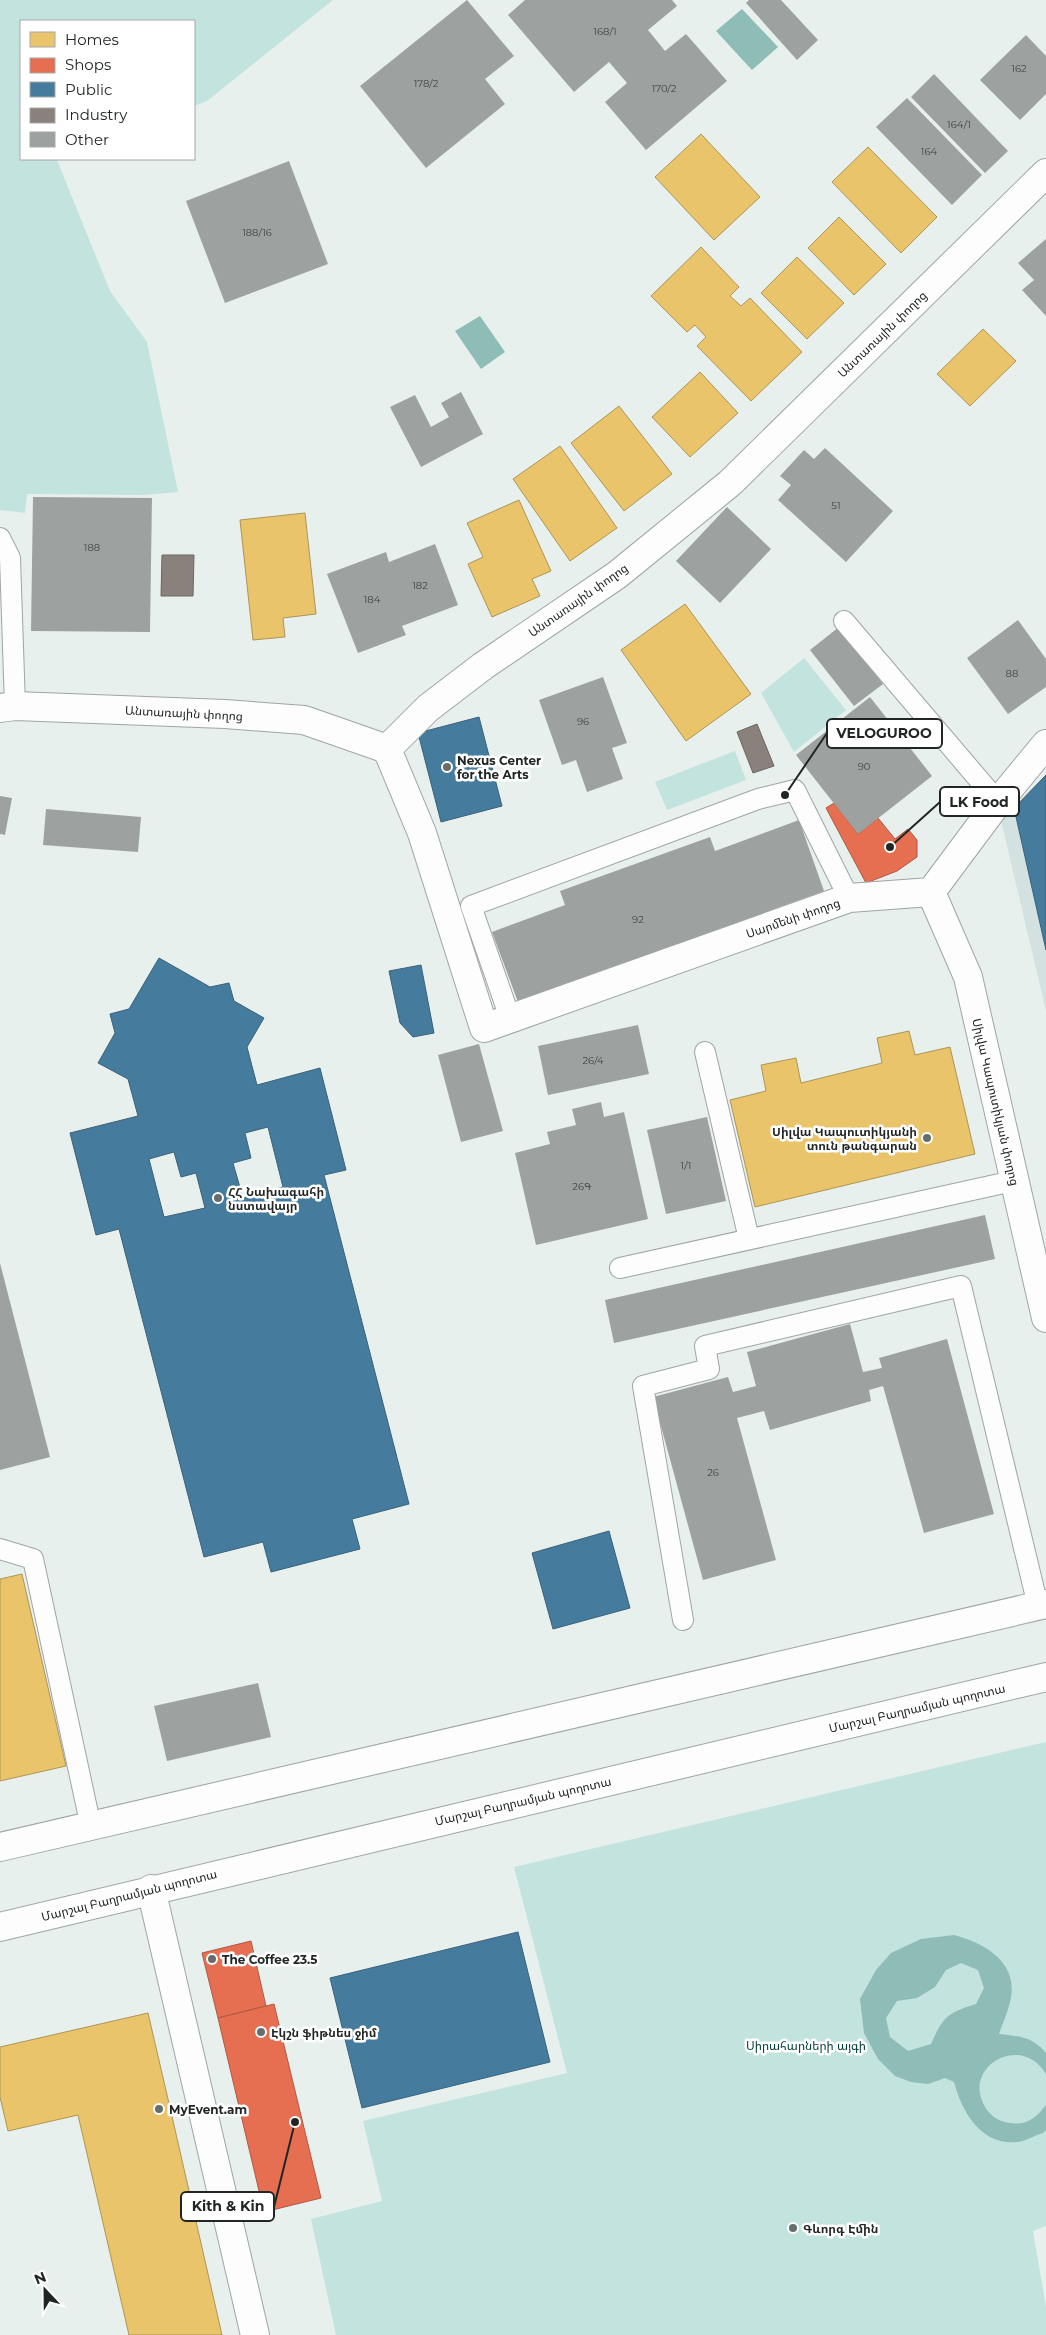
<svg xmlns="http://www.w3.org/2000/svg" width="1046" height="2335" font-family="Montserrat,'Noto Sans Armenian',sans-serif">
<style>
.built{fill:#d3e2e0}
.green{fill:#c3e3de}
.water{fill:#8ebcb6;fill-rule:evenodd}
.homes{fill:#e9c46a;stroke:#ad9555}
.shops{fill:#e76f51;stroke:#ac5944}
.public{fill:#457b9d;stroke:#3a6279;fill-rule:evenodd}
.industry{fill:#8a817c;stroke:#6a6662}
.building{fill:#9da2a1}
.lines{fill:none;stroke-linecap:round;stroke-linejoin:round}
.service-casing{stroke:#9fa5a4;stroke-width:22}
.minor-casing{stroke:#9fa5a4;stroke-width:30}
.primary-casing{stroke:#9fa5a4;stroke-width:30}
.service{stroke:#fcfdfc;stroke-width:20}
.minor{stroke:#fcfdfc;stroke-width:28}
.primary{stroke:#fcfdfc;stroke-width:28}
.poi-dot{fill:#676d6b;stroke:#fff;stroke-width:2}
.labels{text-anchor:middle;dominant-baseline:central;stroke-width:5;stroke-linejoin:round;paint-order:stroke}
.number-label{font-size:10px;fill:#404544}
.street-label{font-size:12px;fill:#212625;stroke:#fff}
.poi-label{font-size:12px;font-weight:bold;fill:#212625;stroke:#fff;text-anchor:start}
.park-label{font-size:12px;fill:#003c37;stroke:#fff}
.leader{fill:none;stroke:#212625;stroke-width:2}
.callout-dot{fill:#212625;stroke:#fff;stroke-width:2}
.callout{fill:#fff;stroke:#212625;stroke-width:2}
.callout-label{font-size:14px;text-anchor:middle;font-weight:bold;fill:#212625}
</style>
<rect width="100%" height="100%" fill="#e8f0ee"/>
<!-- built -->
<polygon class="built" points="1046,785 1046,1011 1001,821"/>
<!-- green -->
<g class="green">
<polygon points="0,0 333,0 207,101 194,106 194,21 21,21 21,159 60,159 57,160 110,291 147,342 178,492 144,495 27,494 25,513 0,510"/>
<polygon points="804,658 846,710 794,752 761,693"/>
<polygon points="735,751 746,780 667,810 655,782"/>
<polygon points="1046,1742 1046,2226 1033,2231 1046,2307 1046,2335 336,2335 311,2219 382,2201 363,2121 567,2073 514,1867"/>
</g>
<!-- water -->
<g class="water">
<polygon points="742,9 778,47 752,70 716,31"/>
<polygon points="480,316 505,352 481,369 455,331"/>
<path d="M954,1935c30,8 63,26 57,62 -2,13 -8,25 -12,37 19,2 34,3 47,19v21c-25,-42 -85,-7 -61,33 6,10 15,15 26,16 15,3 26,-6 35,-18v25l-3,3c-8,2 -17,8 -25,9 -37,4 -56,-30 -64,-60l-9,-4 -17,6 -17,-2 -16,-6 -17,-17 -14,-26 -4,-34 16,-29 15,-17 30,-14zM961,1963l17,7 6,18 -8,16c-29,9 -33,13 -45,40l-23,7 -18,-14 -4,-19 11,-17 20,-3 18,-11 11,-17z"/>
</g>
<!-- homes -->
<g class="homes">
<polygon points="701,134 760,197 714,240 655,177"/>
<polygon points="868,147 937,217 901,253 832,182"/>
<polygon points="839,217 886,264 854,295 808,248"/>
<polygon points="701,247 739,287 730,296 741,306 750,298 802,352 751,401 697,346 706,337 695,325 687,332 651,296"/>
<polygon points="797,257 844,303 807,339 761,293"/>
<polygon points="983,329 1016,361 970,406 937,374"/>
<polygon points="700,372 738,413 690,457 652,417"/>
<polygon points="619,406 672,474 624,511 571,443"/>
<polygon points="560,446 617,528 570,561 513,479"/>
<polygon points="519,500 551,571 532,579 540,596 492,617 468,564 483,557 467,523"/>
<polygon points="305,513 316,614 283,618 285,637 253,640 240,520"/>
<polygon points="685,604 751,694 686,741 621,650"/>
<polygon points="909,1031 915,1055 950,1047 975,1154 755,1207 730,1100 766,1091 761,1065 796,1058 801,1083 882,1063 877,1038"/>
<polygon points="22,1574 66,1766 0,1781 0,1579"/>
<polygon points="148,2013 171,2112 222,2335 129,2335 78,2115 8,2131 0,2097 0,2047"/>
</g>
<!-- shops -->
<g class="shops">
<polygon points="834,803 858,834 878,818 895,839 908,829 917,840 917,857 897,871 866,883 826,808"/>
<polygon points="251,1941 266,2006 218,2018 202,1953"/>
<polygon points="274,2004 321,2198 264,2212 218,2018"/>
</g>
<!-- public -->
<g class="public">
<polygon points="479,717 502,806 441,822 418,733"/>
<polygon points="1046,775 1046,950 1014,808"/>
<path d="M159,958l51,29 19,-4 5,18 30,17 -17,29 10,38 63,-17 26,102 -22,5 85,329 -57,15 8,30 -89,23 -8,-30 -59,15 -85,-328 -23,6 -26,-102 68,-17 -10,-37 -30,-16 17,-30 -5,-19 19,-5zM268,1127l15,60 -40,11 -10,-35 18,-5 -6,-25zM174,1152l7,25 15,-4 9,35 -41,9 -15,-58z"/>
<polygon points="421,965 434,1033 413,1037 400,1023 389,971"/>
<polygon points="609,1531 630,1608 553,1629 532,1553"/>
<polygon points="518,1932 550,2062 362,2108 330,1978"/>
</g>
<!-- industry -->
<g class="industry">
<polygon points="162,555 194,555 193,596 161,596"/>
<polygon points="757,724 774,766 753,773 737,732"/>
</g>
<!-- building -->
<g class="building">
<polygon points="467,0 514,56 485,79 505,104 426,168 360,86"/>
<polygon points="525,0 672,0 677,6 648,30 665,51 686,34 727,81 646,150 605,102 627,83 609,62 574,92 508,15"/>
<polygon points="749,0 781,0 818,40 797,60 746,3"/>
<polygon points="1026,35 1046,56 1046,94 1020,120 980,80"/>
<polygon points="934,74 1008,151 985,173 911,97"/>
<polygon points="907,98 982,175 952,205 876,127"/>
<polygon points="289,161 328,264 225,303 186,201"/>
<polygon points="1046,239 1046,316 1022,290 1034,280 1018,263"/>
<polygon points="461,392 483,434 421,467 390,407 415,395 431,427 449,417 441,403"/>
<polygon points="825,448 893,511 846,562 778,500 791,485 780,476 804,450 814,459"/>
<polygon points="33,497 152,498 150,632 31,631"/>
<polygon points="727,507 771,549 720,603 676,561"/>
<polygon points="435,544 458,605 402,626 406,635 358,653 327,574 386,552 389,562"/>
<polygon points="1018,620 1046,659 1046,687 1008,714 967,658"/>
<polygon points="839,627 883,684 854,706 810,650"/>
<polygon points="603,677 627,743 612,748 623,779 587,792 576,760 562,765 539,700"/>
<polygon points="870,697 932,776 858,834 796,755"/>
<polygon points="0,796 12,798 5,835 0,834"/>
<polygon points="46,809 141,817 138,852 43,845"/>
<polygon points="799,820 824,891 518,1002 492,932 565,905 560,891 710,837 715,851"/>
<polygon points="638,1025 649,1074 548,1095 538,1046"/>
<polygon points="479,1044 503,1131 461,1142 438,1055"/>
<polygon points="601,1102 604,1117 624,1112 648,1219 536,1245 515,1153 550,1144 547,1132 576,1125 572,1109"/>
<polygon points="707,1117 726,1201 666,1214 647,1130"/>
<polygon points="985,1215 995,1259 614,1343 605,1300"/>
<polygon points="0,1263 50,1457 0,1470"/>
<polygon points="850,1324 863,1372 882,1368 879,1358 947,1339 994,1514 924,1533 883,1386 869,1390 871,1401 770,1430 764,1411 737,1418 776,1560 703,1580 653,1397 728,1377 733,1392 756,1386 747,1352"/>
<polygon points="258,1683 271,1737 167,1761 154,1706"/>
</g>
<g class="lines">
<!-- service casing -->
<g class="service-casing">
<g id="service">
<polyline points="0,538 10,558 15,706"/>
<polyline points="844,621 998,802"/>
<polyline points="510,1018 471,906 758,799 795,790 849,898"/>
<polyline points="705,1052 749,1239"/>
<polyline points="620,1268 1013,1181"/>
<polyline points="0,1549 33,1559 91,1827"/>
<polyline points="683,1620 643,1386 709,1369 705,1346 961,1286 1038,1606"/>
</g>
</g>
<!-- minor casing -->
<g class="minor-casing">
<g id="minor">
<polyline points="0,708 15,706 225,714 304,720 387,749 428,708 483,666 617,575 730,483 1046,173"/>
<polyline points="387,749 422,833 484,1028 849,898 931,892 998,802 1046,744"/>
<polyline points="931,892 968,977 1046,1318"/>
<polyline points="151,1889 255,2335"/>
</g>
</g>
<!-- primary casing -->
<g class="primary-casing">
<g id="primary">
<polyline points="0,1847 1046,1604"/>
<polyline points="0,1927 1046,1677"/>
</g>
</g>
<!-- service -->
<use href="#service" class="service"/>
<!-- minor -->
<use href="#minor" class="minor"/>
<!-- primary -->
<use href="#primary" class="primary"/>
</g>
<!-- markers -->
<g class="poi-dot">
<circle cx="447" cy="767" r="5"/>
<circle cx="927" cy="1138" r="5"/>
<circle cx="218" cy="1198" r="5"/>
<circle cx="212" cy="1959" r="5"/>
<circle cx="261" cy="2032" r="5"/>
<circle cx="159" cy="2109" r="5"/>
<circle cx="793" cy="2228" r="5"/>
</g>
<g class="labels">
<!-- number labels -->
<g class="number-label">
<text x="605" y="31">168/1</text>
<text x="1019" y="68">162</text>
<text x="426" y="83">178/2</text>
<text x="664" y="88">170/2</text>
<text x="959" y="124">164/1</text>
<text x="929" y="151">164</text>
<text x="257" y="232">188/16</text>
<text x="836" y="505">51</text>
<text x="92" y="547">188</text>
<text x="420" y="585">182</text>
<text x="372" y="599">184</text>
<text x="1012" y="673">88</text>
<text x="583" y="721">96</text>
<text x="864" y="766">90</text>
<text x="638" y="919">92</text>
<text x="593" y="1060">26/4</text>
<text x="686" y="1165">1/1</text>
<text x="582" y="1186">26Գ</text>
<text x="713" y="1472">26</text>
</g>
<!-- street labels -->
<g class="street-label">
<text transform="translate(882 334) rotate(-44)">Անտառային փողոց</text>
<text transform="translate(578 600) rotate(-35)">Անտառային փողոց</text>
<text transform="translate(184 713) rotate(3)">Անտառային փողոց</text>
<text transform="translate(793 918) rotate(-19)">Սարմենի փողոց</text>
<text transform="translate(996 1102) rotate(77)">Սիլվա Կապուտիկյան փողոց</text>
<text transform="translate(917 1708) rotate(-13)">Մարշալ Բաղրամյան պողոտա</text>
<text transform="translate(523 1801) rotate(-13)">Մարշալ Բաղրամյան պողոտա</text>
<text transform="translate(129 1895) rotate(-14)">Մարշալ Բաղրամյան պողոտա</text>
</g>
<!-- poi labels -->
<g class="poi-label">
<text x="457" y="760">Nexus Center<tspan x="457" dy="14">for the Arts</tspan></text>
<text x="917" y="1131" text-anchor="end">Սիլվա Կապուտիկյանի<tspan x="917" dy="14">տուն թանգարան</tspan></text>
<text x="228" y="1191">ՀՀ Նախագահի<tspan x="228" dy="14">նստավայր</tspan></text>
<text x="222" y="1959">The Coffee 23.5</text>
<text x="271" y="2032">Էկշն ֆիթնես ջիմ</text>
<text x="169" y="2109">MyEvent.am</text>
<text x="803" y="2228">Գևորգ Էմին</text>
</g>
<!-- park labels -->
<g class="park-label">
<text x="806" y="2045">Սիրահարների այգի</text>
</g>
</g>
<!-- callouts -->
<path class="leader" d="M785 795L827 733M890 847L940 802M295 2122L274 2207"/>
<g class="callout-dot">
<circle cx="785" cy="795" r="5"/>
<circle cx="890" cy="847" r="5"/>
<circle cx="295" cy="2122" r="5"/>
</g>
<g class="callout">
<rect x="827" y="719" width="115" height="29" rx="5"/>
<rect x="940" y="787" width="79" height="29" rx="5"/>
<rect x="181" y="2192" width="93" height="29" rx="5"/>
</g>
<g class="callout-label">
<text x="884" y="738">VELOGUROO</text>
<text x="979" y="807">LK Food</text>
<text x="228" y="2211">Kith &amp; Kin</text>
</g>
<!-- legend -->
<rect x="20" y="20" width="175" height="140" fill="#ffffff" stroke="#a6a8a8"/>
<rect x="30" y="32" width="25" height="15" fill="#e9c46a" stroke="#a6a8a8"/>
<text x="65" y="45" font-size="15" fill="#212625">Homes</text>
<rect x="30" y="58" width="25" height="15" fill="#e76f51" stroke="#a6a8a8"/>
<text x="65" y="70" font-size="15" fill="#212625">Shops</text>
<rect x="30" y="82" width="25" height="15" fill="#457b9d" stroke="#a6a8a8"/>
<text x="65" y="95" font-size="15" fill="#212625">Public</text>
<rect x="30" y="108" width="25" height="15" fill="#8a817c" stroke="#a6a8a8"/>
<text x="65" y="120" font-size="15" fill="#212625">Industry</text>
<rect x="30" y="132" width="25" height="15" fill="#9da2a1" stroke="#a6a8a8"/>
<text x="65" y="145" font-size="15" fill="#212625">Other</text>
<!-- north arrow -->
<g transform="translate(45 2290) rotate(338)" stroke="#ffffff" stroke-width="4" paint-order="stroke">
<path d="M0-4L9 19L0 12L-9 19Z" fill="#212625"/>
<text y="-8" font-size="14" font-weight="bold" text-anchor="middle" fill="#212625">N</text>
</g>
</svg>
